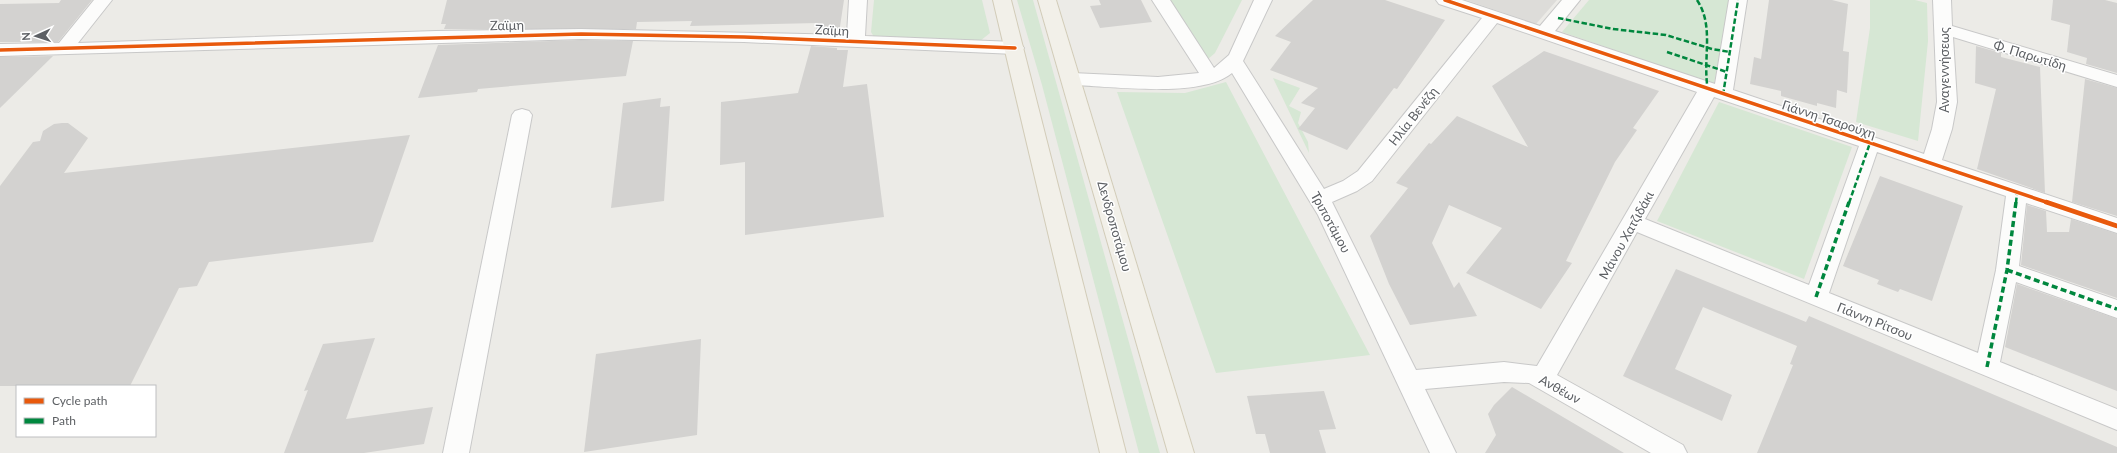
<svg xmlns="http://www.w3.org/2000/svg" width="2117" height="453" font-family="Lato,sans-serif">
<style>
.industrial{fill:#dddcd9}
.green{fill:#d6e7d4}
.building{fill:#d3d2d0}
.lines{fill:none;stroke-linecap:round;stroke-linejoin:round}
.minor-casing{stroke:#c8c8c8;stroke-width:2}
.major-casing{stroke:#d2ccb8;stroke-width:2}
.minor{fill:#fcfcfb;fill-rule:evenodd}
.major{fill:#f2f0e9;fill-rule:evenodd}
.quiet-far1{stroke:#00873e;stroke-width:2.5;stroke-dasharray:5.5 2.5;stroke-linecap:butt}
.quiet{stroke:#00873e;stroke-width:3.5;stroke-dasharray:6 3.5;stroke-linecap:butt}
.cycleway-far1-casing{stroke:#fff;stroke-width:5.5}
.cycleway-casing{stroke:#fff;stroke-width:7}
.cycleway-far1{stroke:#e8590c;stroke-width:3.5}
.cycleway{stroke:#e8590c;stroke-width:4.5}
.labels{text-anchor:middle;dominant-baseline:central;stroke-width:3;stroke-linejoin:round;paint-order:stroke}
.street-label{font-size:13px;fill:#5d6064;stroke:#fff}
</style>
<rect width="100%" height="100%" fill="#ecebe7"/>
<!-- industrial -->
<polygon class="industrial" points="1466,0 1557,0 1536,24"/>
<!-- green -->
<g class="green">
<polygon points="874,0 982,0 990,33 980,41 874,37 871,32"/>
<polygon points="1017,0 1033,0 1160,453 1139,453 1042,85"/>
<polygon points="1165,0 1242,0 1215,53 1208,59"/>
<polygon points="1589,0 1729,0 1714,84 1562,32"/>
<polygon points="1870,0 1915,0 1927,3 1928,41 1918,141 1856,122 1870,28"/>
<polygon points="1273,78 1300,88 1289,106 1301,112 1298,123 1308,142 1309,153"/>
<polygon points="1226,82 1370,355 1216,373 1117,92 1185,93"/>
<polygon points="1719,102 1852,147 1804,279 1657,221"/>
</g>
<!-- building -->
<g class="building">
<polygon points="61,0 92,0 58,42 0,42 0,4 59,3"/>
<polygon points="447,0 844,0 839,33 815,33 818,23 690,26 692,21 637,22 636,29 444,29 446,24 441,24"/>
<polygon points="1099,0 1141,0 1152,22 1100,28 1090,6 1101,5"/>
<polygon points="1313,0 1385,0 1445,20 1397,89 1394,88 1347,150 1298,129 1315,108 1301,103 1318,88 1270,70 1291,42 1275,36"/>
<polygon points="1769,0 1832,0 1848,4 1843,51 1849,52 1847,93 1837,90 1836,108 1817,103 1817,106 1781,96 1781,91 1750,84 1754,57 1761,59"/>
<polygon points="2053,0 2105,0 2117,3 2117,73 2086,64 2087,58 2067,52 2070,25 2051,20"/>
<polygon points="581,40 633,41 626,76 478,89 477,92 418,98 438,45"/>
<polygon points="811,46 837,48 837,50 848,50 843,87 867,84 884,217 745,235 745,162 720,165 721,102 798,93"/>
<polygon points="1976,46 2001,53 2001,57 2040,67 2045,193 1977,169 1996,89 1975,83"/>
<polygon points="1544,51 1659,91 1633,128 1637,130 1615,162 1566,261 1572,263 1541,309 1466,273 1502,228 1449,205 1432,243 1454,288 1459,282 1477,316 1410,325 1389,284 1370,236 1408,188 1396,183 1429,143 1431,144 1457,116 1528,147 1492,86"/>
<polygon points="53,56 0,108 0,57"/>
<polygon points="2085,79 2117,88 2117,216 2072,202"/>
<polygon points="661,98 660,107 670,106 664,201 611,208 623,103"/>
<polygon points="62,123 68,123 88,138 64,173 410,135 373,242 209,262 197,286 179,288 130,386 0,386 0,186 33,142 40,141 43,131 54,124"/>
<polygon points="1880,176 1963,206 1932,301 1900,289 1898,292 1877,284 1879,280 1843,266"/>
<polygon points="2027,205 2046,211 2047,232 2069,232 2071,219 2117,234 2117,298 2021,265"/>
<polygon points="1676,269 1806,322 1809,316 2117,447 2117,453 1757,453 1793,365 1790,364 1797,346 1703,307 1675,369 1732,395 1722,421 1623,376"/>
<polygon points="2017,284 2117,319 2117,391 2005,347"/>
<polygon points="375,338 346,419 433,407 424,444 364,453 284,453 308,390 304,391 323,344"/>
<polygon points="701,339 697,435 584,452 596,354"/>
<polygon points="1512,387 1624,453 1485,453 1496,435 1488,414 1494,405"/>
<polygon points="1324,391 1336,429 1319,430 1326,453 1270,453 1265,434 1256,434 1247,396"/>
</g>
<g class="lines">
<!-- minor casing -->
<g class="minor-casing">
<g id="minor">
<polygon points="94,0 112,0 78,43 436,31 581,29 847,35 849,0 867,0 865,36 1015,42 1021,44 1024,48 1021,52 1015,54 744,42 581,39 0,56 0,44 59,43"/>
<path d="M1152,0h18l44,68 15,-13 25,-55h18l-29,61 81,128 19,-8 15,-10 124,-153 -43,-14 -3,-4h26l78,26 22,-26h18l-25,31 160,53 14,-84h18l-14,90 191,64 8,-25 5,-27 -4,-102h18l1,26 165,49v12l-164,-50 4,65 -5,27 -10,31 175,58v15l-91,-30 -7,63 98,34v18l-101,-36 -16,80 117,47v21l-480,-198 -80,143 126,70 4,8h-36l-122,-70 -25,-1 -79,7 31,64h-26l-112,-238 -86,-142c-31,26 -121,13 -160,12l-7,-2 -3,-4 3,-4 7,-2 86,4 41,-4zM1497,23l200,69 -160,274 -33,-4 -88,8 -84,-168 25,-11 15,-10zM1714,97l145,49 -50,139 -164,-66zM1877,152l129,44 -10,74 -18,83 -149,-60z"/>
<polygon points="522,109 529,111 532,115 469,453 443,453 512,115 515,111"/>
</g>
</g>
<!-- major casing -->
<g class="major-casing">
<g id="major">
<polygon points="993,0 1011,0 1126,453 1100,453"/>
<polygon points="1038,0 1056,0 1194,453 1168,453"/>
</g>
</g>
<!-- minor -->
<use href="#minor" class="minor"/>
<!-- major -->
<use href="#major" class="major"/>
<!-- quiet-far1 -->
<g class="quiet-far1">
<path d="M1697,0c18,27 5,60 11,90"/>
<polyline points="1558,18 1613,29 1666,35 1712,49 1730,52"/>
<polyline points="1667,52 1727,72"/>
<polyline points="1723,95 1738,0"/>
<polyline points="1849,203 1870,143"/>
<polyline points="2016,203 2017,192"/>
</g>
<!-- quiet -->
<g class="quiet">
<polyline points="2007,270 2117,309"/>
<polyline points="1816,297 1849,202"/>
<polyline points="1987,367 2007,270 2016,202"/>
</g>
<!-- cycleway-far1 casing -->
<g class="cycleway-far1-casing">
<g id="cycleway-far1">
<polyline points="1445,0 2049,203"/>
<polyline points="0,50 581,34 744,37 1015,48"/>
</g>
</g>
<!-- cycleway casing -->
<g class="cycleway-casing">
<polyline id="cycleway" points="2046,202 2117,226"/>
</g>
<!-- cycleway-far1 -->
<use href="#cycleway-far1" class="cycleway-far1"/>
<!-- cycleway -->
<use href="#cycleway" class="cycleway"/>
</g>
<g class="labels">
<!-- street labels -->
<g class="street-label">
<text transform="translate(507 25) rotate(-1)">Ζαϊμη</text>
<text transform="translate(832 30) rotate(3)">Ζαϊμη</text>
<text transform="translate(2030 55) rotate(17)">Φ. Παρωτίδη</text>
<text transform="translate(1944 70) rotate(-90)">Αναγεννήσεως</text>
<text transform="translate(1413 116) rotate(-52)">Ηλία Βενέζη</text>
<text transform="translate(1829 119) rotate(18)">Γιάννη Τσαρούχη</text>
<text transform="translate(1331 222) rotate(61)">Τριποτάμου</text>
<text transform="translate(1115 226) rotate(74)">Δενδροποτάμου</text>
<text transform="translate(1626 235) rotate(-61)">Μάνου Χατζιδάκι</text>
<text transform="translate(1875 321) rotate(22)">Γιάννη Ρίτσου</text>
<text transform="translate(1560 389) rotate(29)">Ανθέων</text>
</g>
</g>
<!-- legend -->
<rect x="16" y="385" width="140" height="52" fill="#ffffff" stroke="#bebfc1"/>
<rect x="24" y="398" width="20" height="6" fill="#e8590c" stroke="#bebfc1"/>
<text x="52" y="405" font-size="12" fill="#5d6064">Cycle path</text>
<rect x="24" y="418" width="20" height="6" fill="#00873e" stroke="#bebfc1"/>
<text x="52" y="425" font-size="12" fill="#5d6064">Path</text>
<!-- north arrow -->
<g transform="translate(36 36) rotate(267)" stroke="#ffffff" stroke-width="3" paint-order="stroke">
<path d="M0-3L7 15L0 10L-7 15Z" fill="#5d6064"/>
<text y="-6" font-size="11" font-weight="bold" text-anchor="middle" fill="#5d6064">N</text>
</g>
</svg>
